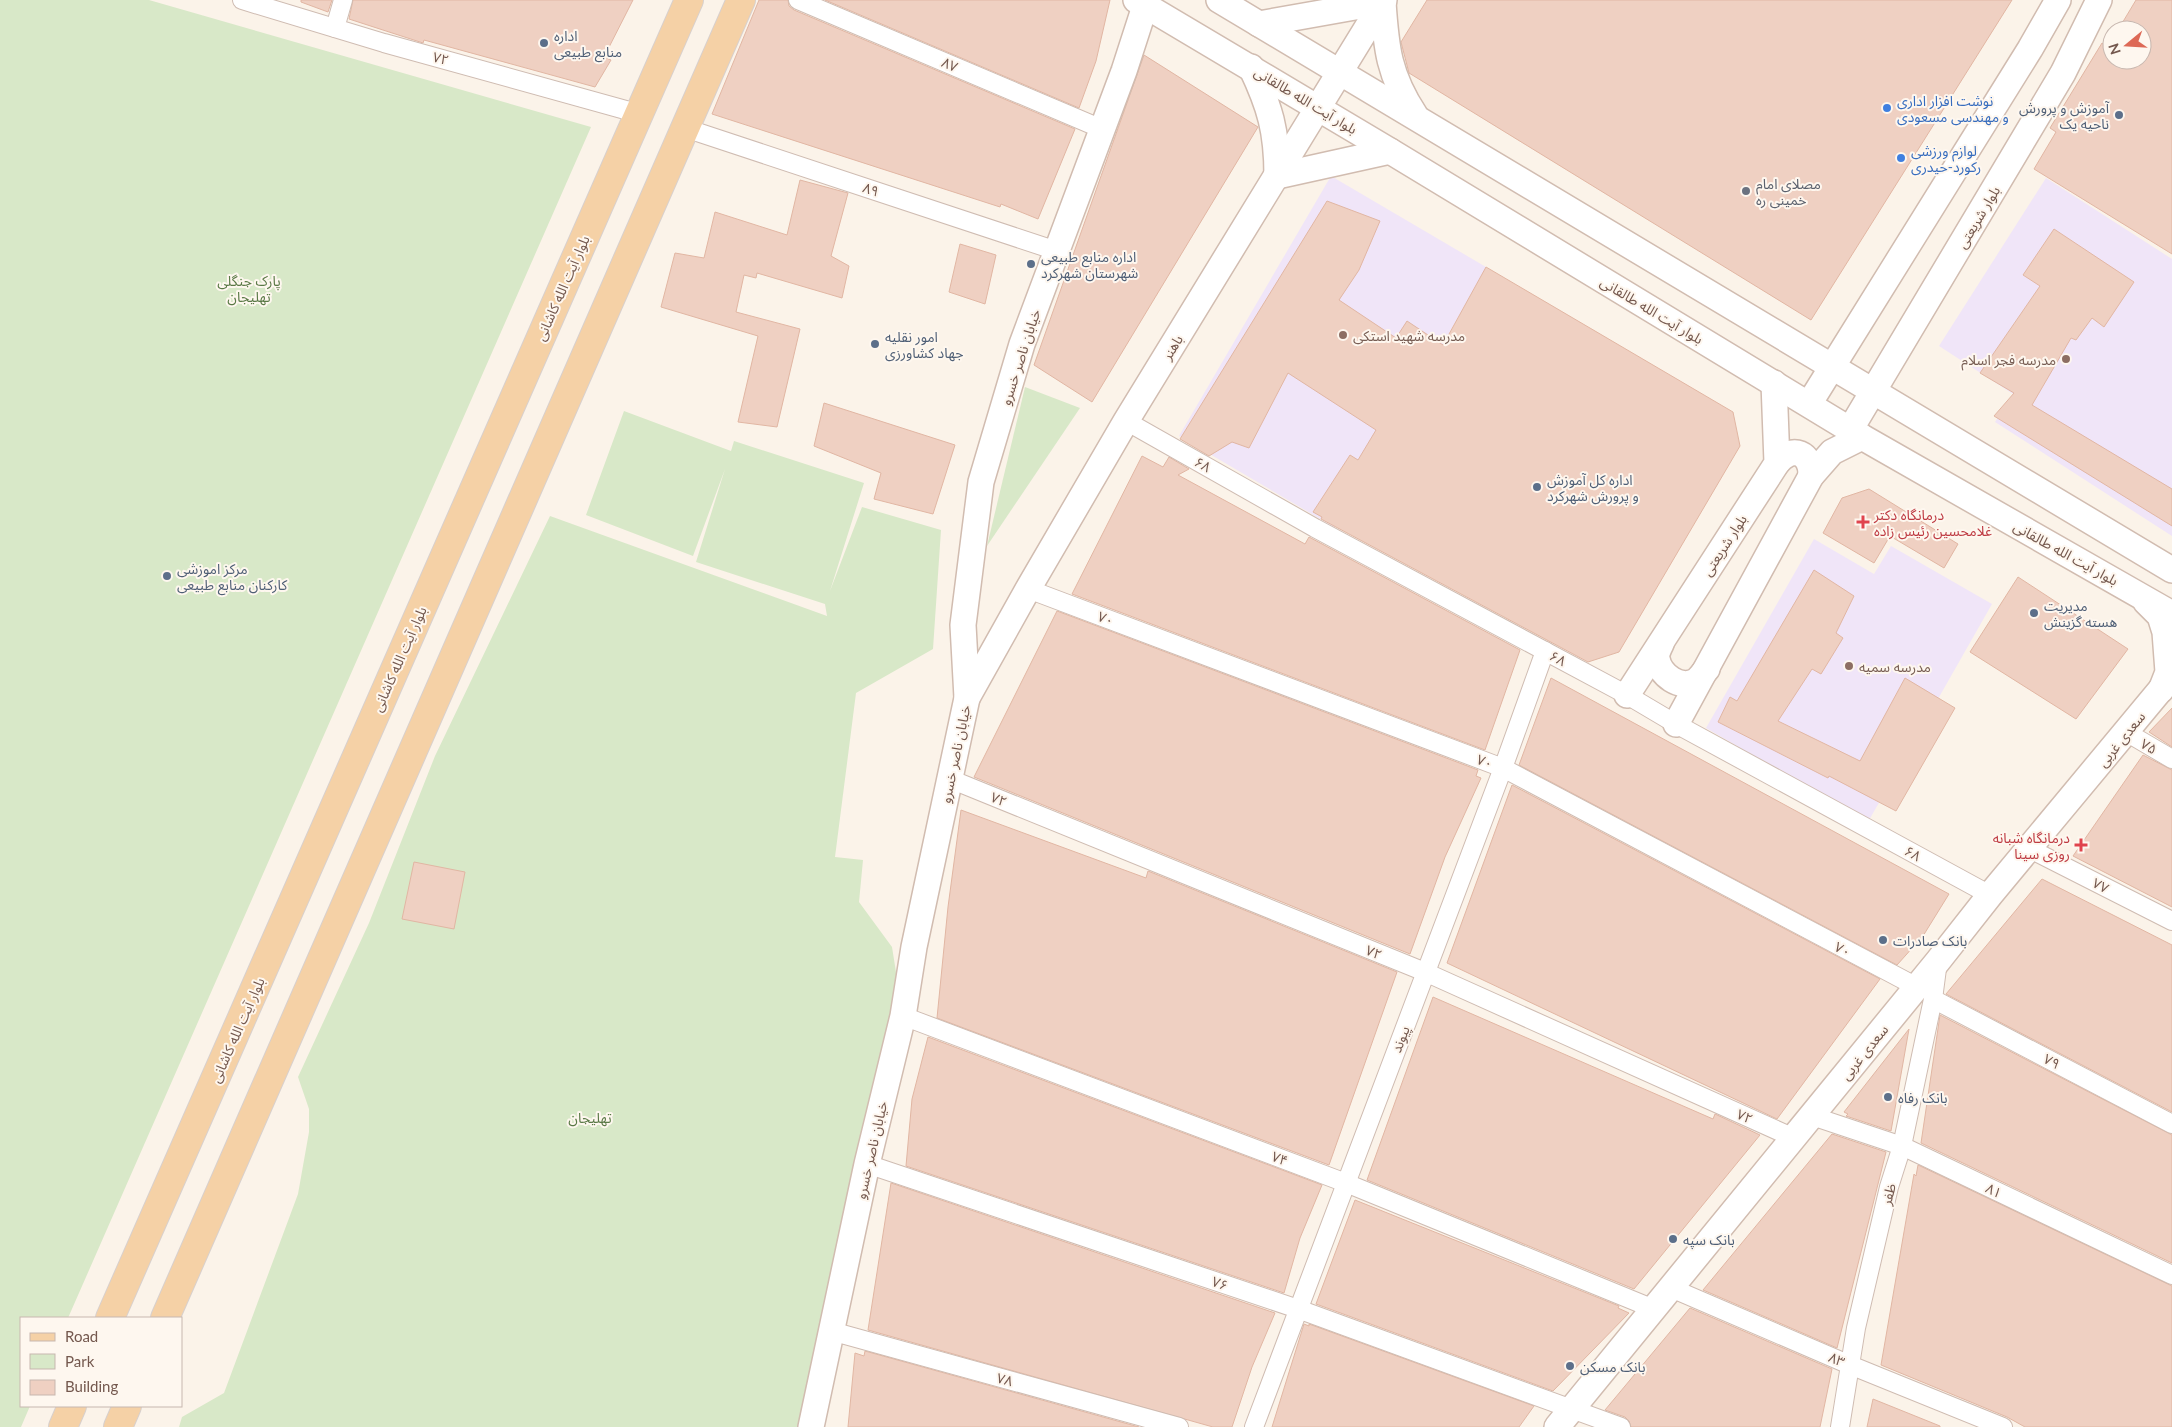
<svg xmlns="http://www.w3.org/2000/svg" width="2172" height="1427" font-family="Lato,'Noto Sans Arabic',sans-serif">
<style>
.education{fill:#f0e5f8}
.green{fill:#d8e8c8}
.building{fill:#efd0c2;stroke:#e1b6a3}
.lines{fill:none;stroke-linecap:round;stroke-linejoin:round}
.minor-casing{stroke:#cfbcb2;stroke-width:20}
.secondary-casing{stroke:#d1bcb0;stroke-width:28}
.primary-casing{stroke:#d8d0cd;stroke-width:30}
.minor{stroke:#fff;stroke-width:18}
.secondary{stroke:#fff;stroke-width:25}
.primary{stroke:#f5d1a6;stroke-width:28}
.service-dot{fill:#5c6f8a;stroke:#fef7ef;stroke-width:2}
.shop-dot{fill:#3f7fe0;stroke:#fef7ef;stroke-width:2}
.worship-dot{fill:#6b7280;stroke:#fef7ef;stroke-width:2}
.education-dot{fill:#8d6e63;stroke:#fef7ef;stroke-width:2}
.health-dot{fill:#e0444e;stroke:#fef7ef;stroke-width:2}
.labels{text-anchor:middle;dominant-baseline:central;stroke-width:4;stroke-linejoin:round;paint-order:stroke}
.service-label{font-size:14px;fill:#4e5e75;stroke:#fef7ef;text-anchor:start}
.street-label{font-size:14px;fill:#74584e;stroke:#fef7ef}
.shop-label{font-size:14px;fill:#366cbe;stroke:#fef7ef;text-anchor:start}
.worship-label{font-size:14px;fill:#5b616d;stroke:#fef7ef;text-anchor:start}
.park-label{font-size:14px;fill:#5a7946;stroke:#fef7ef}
.education-label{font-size:14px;fill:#785e54;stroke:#fef7ef;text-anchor:start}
.health-label{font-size:14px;fill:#be3a42;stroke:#fef7ef;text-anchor:start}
</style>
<rect width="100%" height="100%" fill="#fbf3e9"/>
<!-- education -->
<g class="education">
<polygon points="1331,176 1486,267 1410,404 1334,527 1179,436"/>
<polygon points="2046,178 2172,259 2172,536 1995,422 2013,394 1939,346"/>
<polygon points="1814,539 1874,574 1891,546 1992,604 1868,822 1706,728"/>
</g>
<!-- green -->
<g class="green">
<polygon points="0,0 149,0 591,127 68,1318 21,1318 21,1406 30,1406 21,1427 0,1427"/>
<polygon points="1025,387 1080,408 987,546"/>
<polygon points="624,411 731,451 734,441 864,483 830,591 862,507 941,530 933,649 856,693 835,857 863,860 859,902 892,947 903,1016 803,1427 179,1427 182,1417 224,1393 298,1194 309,1132 309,1109 298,1077 369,923 435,756 550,516 827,616 825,604 696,562 725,469 693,556 586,515"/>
</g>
<!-- building -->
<g class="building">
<polygon points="301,0 332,0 328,12 301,2"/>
<polygon points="353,0 633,0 604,57 611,60 595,87 424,40 423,43 349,19"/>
<polygon points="759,0 788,0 789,6 794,10 1075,129 1038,219 1001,204 1000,207 712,114"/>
<polygon points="825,0 1110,0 1096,61 1079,108"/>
<polygon points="1427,0 2012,0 1811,320 1409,73 1401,42"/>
<polygon points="2136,0 2172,0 2172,254 2034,169 2056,132 2050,128 2102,43 2108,47 2112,40 2112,60 2142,60 2142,30 2118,30"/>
<polygon points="1144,55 1258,127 1092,402 1034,365"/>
<polygon points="800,180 848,193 831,256 849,266 842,298 757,273 756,278 744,275 736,312 800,329 777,427 738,422 758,336 661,307 675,253 704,258 715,212 787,235"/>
<polygon points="1327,201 1380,221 1359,270 1339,300 1396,338 1407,321 1443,345 1486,267 1733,412 1740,446 1619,652 1588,662 1321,519 1322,517 1313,512 1350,455 1358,460 1376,430 1288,373 1249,448 1232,442 1209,456 1180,439"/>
<polygon points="2054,229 2134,282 2104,327 2092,318 2076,340 2071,338 2032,405 2172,489 2172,526 1994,416 2014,393 1980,373 2040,286 2023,275"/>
<polygon points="960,244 996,255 985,304 949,292"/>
<polygon points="824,403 955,445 933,514 874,499 881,473 814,446"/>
<polygon points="1142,456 1163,467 1169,457 1189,469 1178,475 1305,544 1309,537 1520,650 1485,750 1072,594"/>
<polygon points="1869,489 1958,544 1944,568 1890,536 1874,563 1823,533 1842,498"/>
<polygon points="1814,570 1854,596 1836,633 1843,638 1821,674 1812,669 1778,721 1860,761 1905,678 1955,708 1896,811 1829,776 1828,778 1718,722 1730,697 1737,701"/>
<polygon points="2018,577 2128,649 2076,719 1970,652"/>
<polygon points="1057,611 1478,770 1476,776 1481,778 1445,857 1410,954 974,777"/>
<polygon points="1551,678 1949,894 1923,936 1897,965 1519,765"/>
<polygon points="2172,708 2172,747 2149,732"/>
<polygon points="2143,755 2172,770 2172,907 2073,856"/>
<polygon points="1512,785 1880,979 1777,1119 1447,963"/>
<polygon points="961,810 1146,878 1148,871 1397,972 1329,1165 937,1018 948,907"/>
<polygon points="414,862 465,872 454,929 402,919"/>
<polygon points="2042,879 2172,945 2172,1112 1946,994"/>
<polygon points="1433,997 1713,1119 1715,1114 1760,1135 1634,1289 1367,1180"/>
<polygon points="1940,1015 2172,1135 2172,1263 1921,1143"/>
<polygon points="1909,1029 1891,1131 1846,1116 1848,1114 1844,1112"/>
<polygon points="928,1037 1322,1185 1300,1238 1284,1293 906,1166 912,1099"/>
<polygon points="1832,1134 1886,1152 1837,1348 1703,1290"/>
<polygon points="1918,1165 2172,1286 2172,1427 2025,1427 2007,1417 1881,1365 1914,1174 1916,1176"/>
<polygon points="891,1183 1275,1313 1252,1367 1232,1427 1213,1427 868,1330"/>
<polygon points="1355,1200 1619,1306 1618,1308 1629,1313 1553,1391 1316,1304"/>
<polygon points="1690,1308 1832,1369 1820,1427 1631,1427 1629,1421 1625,1417 1605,1410"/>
<polygon points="1304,1324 1309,1326 1309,1324 1534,1406 1519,1427 1272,1427"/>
<polygon points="865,1351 1139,1427 848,1427 855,1353 864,1356"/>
<polygon points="1873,1399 1940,1426 1940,1427 1867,1427"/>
</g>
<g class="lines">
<!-- minor casing -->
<g class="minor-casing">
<g id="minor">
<polyline points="242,0 384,43 640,114"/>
<polyline points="798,0 1102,129"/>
<polyline points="335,28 343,0"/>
<polyline points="685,128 1057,251"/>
<polyline points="1126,421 1315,528 1627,695 1676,724 1990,895"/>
<polyline points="1028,589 1503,768 1917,987"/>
<polyline points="2126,732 2172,759"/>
<polyline points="950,779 1425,972 1794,1138"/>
<polyline points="2030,849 2172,921"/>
<polyline points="1933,999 2172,1124"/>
<polyline points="903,1016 1346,1183 1654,1309"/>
<polyline points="1812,1116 1902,1146 2172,1275"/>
<polyline points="867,1164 1298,1309 1621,1427"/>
<polyline points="1671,1288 1850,1365 2003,1427"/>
<polyline points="831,1331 1179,1427"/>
<polyline points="1254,1427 1503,768 1545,651"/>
<polyline points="1840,1427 1856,1328 1889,1187 1902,1146 1933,999 1938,961"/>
</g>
</g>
<!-- secondary casing -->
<g class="secondary-casing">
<g id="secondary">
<polyline points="1136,0 1390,151 1862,437 2172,614"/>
<polyline points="1219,0 2172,570"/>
<path d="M1383,2c3,46 6,74 32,113"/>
<polyline points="1259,24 1383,2"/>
<path d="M1251,67c19,40 26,64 26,109"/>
<polyline points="1277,176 1390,151"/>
<polyline points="1809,404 2030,49 2058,0"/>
<polyline points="1850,430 2063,73 2099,0"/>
<path d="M1777,463c15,-19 35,-10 34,13"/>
<polyline points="2146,602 2160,616 2165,632 2168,672 2161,690"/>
<path d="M1661,644c-2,4 -5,10 -4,15 3,16 23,31 39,22 4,-3 7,-8 11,-12"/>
<polyline points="1627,695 1777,463 1774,383"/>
<polyline points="967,698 1028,589 1126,421 1384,0"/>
<polyline points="1676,724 1811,476 1832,452 1862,437"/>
<polyline points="811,1427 867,1164 903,1016 914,947 967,698 963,625 981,482 1022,344 1124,71 1145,6"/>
<polyline points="1557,1427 1938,961 1990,895 2172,676"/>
</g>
</g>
<!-- primary casing -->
<g class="primary-casing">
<g id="primary">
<polyline points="110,1318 689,0"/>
<polyline points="165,1318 741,0"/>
<polyline points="63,1427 72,1406"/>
<polyline points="118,1427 127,1406"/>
</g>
</g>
<!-- minor -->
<use href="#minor" class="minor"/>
<!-- secondary -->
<use href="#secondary" class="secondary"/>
<!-- primary -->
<use href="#primary" class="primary"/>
</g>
<!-- markers -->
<g class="service-dot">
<circle cx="544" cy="43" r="5"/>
<circle cx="2119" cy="115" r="5"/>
<circle cx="1031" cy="264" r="5"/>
<circle cx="875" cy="344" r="5"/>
<circle cx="1537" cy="487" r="5"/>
<circle cx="167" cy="576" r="5"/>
<circle cx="2034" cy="613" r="5"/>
<circle cx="1883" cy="940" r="5"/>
<circle cx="1888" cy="1097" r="5"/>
<circle cx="1673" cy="1239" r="5"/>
<circle cx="1570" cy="1366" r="5"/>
</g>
<g class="shop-dot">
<circle cx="1887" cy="108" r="5"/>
<circle cx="1901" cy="158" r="5"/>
</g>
<circle class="worship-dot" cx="1746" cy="191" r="5"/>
<g class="education-dot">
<circle cx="1343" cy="335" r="5"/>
<circle cx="2066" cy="359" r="5"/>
<circle cx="1849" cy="666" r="5"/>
</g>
<g class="health-dot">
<path d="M1860.5 514.5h5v5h5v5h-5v5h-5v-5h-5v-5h5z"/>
<path d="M2078.5 837.5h5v5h5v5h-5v5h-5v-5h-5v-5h5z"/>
</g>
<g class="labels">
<!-- service labels -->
<g class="service-label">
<text x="554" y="35">اداره<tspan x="554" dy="16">منابع طبیعی</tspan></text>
<text x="2109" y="107" text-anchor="end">آموزش و پرورش<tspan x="2109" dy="16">ناحیه یک</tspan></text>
<text x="1041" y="256">اداره منابع طبیعی<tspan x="1041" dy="16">شهرستان شهرکرد</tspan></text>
<text x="885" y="336">امور نقلیه<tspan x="885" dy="16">جهاد کشاورزی</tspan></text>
<text x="1547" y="479">اداره کل آموزش<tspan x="1547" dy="16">و پرورش شهرکرد</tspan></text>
<text x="177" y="568">مرکز اموزشی<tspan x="177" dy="16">کارکنان منابع طبیعی</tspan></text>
<text x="2044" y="605">مدیریت<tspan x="2044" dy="16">هسته گزینش</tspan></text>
<text x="1893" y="940">بانک صادرات</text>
<text x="1898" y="1097">بانک رفاه</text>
<text x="1683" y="1239">بانک سپه</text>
<text x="1580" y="1366">بانک مسکن</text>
</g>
<!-- street labels -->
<g class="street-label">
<text transform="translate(441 58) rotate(15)">۷۲</text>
<text transform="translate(950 64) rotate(23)">۸۷</text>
<text transform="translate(1306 100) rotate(31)">بلوار آیت الله طالقانی</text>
<text transform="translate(871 189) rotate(18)">۸۹</text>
<text transform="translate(1978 217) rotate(-59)">بلوار شریعتی</text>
<text transform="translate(562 288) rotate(-66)">بلوار آیت الله کاشانی</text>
<text transform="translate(1652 310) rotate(31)">بلوار آیت الله طالقانی</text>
<text transform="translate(1172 347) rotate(-58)">باهنر</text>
<text transform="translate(1020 357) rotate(-72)">خیابان ناصر خسرو</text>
<text transform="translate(1203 464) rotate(29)">۶۸</text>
<text transform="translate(1724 545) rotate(-57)">بلوار شریعتی</text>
<text transform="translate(2066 553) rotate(29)">بلوار آیت الله طالقانی</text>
<text transform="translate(1106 618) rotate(21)">۷۰</text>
<text transform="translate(1558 658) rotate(28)">۶۸</text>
<text transform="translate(399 659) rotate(-66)">بلوار آیت الله کاشانی</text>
<text transform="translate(2121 739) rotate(-51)">سعدی غربی</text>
<text transform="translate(2149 746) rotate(30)">۷۵</text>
<text transform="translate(955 754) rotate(-78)">خیابان ناصر خسرو</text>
<text transform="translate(1485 761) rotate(21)">۷۰</text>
<text transform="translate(999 799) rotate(22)">۷۲</text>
<text transform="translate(1913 853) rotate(29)">۶۸</text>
<text transform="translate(2101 885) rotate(27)">۷۷</text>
<text transform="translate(1843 949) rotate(28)">۷۰</text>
<text transform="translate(1374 952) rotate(22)">۷۲</text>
<text transform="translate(237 1030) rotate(-66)">بلوار آیت الله کاشانی</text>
<text transform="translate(1400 1039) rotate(-69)">پیوند</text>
<text transform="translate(1864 1052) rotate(-51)">سعدی غربی</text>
<text transform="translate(2052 1061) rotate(28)">۷۹</text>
<text transform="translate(1745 1116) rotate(24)">۷۲</text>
<text transform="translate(871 1150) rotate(-77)">خیابان ناصر خسرو</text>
<text transform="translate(1280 1158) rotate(21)">۷۴</text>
<text transform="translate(1994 1190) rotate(26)">۸۱</text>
<text transform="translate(1888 1194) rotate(-75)">ظفر</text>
<text transform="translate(1220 1283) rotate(19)">۷۶</text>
<text transform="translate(1837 1359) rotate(23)">۸۳</text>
<text transform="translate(1005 1379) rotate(15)">۷۸</text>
</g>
<!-- shop labels -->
<g class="shop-label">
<text x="1897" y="100">نوشت افزار اداری<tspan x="1897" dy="16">و مهندسی مسعودی</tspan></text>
<text x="1911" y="150">لوازم ورزشی<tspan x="1911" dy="16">رکورد-حیدری</tspan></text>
</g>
<!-- worship labels -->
<g class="worship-label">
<text x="1756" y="183">مصلای امام<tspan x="1756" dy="16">خمینی ره</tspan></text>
</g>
<!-- park labels -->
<g class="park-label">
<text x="249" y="280">پارک جنگلی<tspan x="249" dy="16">تهلیجان</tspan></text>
<text x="590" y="1117">تهلیجان</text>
</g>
<!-- education labels -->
<g class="education-label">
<text x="1353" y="335">مدرسه شهید استکی</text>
<text x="2056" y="359" text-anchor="end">مدرسه فجر اسلام</text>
<text x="1859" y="666">مدرسه سمیه</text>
</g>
<!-- health labels -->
<g class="health-label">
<text x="1874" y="514">درمانگاه دکتر<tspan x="1874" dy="16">غلامحسین رئیس زاده</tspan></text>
<text x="2070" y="837" text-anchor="end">درمانگاه شبانه<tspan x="2070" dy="16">روزی سینا</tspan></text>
</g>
</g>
<!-- legend -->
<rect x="20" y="1317" width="162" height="90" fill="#fef7ef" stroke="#c7b7af"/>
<rect x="30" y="1333" width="25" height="8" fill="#f5d1a6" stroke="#c7b7af"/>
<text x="65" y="1342" font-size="15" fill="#74584e">Road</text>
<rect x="30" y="1354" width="25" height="15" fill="#d8e8c8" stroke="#c7b7af"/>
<text x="65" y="1367" font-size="15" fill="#74584e">Park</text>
<rect x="30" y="1380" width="25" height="15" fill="#efd0c2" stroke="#c7b7af"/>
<text x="65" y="1392" font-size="15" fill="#74584e">Building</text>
<!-- north arrow -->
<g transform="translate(2127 45) rotate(252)"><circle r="24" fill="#fef7ef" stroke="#c7b7af"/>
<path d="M0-4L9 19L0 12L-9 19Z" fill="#dd6956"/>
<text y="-8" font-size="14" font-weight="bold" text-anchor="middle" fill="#74584e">N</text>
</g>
</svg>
